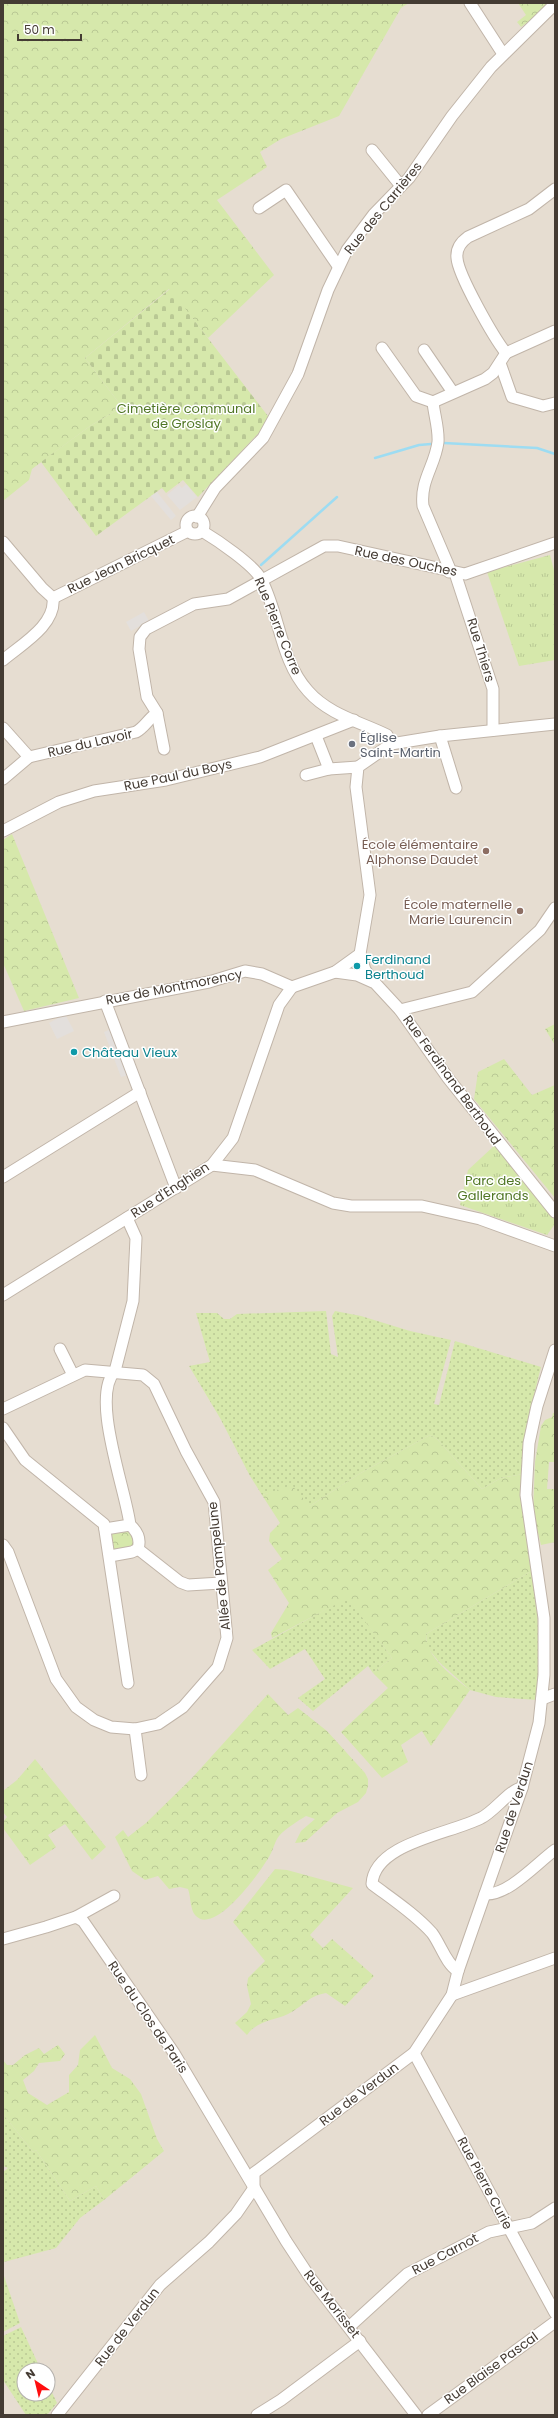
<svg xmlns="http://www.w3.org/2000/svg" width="558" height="2418" font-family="Poppins,sans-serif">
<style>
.residential{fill:#e6ddd1;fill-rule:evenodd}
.grass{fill:url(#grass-dots)}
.forest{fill:url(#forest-crowns)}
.cemetery{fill:url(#cemetery-stones)}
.park{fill:url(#park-tufts)}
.pitch{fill:#d6e8ab}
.parking{fill:#e3dfdc}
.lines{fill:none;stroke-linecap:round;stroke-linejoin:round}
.stream{stroke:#9ddcf2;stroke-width:2.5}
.minor-casing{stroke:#c1b5a9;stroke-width:13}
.minor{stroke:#fff;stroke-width:11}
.worship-dot{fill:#6b7280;stroke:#fff;stroke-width:1.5}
.education-dot{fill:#8d6e63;stroke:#fff;stroke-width:1.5}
.culture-dot{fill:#0f9aa8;stroke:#fff;stroke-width:1.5}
.labels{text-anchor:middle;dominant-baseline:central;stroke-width:3;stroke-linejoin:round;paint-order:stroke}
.street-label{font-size:13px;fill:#443b33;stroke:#fff}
.park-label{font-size:13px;fill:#517726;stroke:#fff}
.worship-label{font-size:13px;fill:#5b616d;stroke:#fff;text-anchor:start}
.education-label{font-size:13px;fill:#785e54;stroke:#fff;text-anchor:end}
.culture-label{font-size:13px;fill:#0d838f;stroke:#fff;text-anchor:start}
</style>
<defs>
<pattern id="grass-dots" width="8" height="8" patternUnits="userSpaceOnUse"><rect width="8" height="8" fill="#d6e8ab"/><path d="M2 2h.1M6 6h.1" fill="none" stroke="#b9c894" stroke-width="1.8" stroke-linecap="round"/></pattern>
<pattern id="forest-crowns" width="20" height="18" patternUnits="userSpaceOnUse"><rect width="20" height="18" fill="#d6e8ab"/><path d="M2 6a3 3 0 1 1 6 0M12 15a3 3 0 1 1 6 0" fill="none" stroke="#b9c894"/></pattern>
<pattern id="cemetery-stones" width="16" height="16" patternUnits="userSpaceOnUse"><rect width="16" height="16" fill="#d6e8ab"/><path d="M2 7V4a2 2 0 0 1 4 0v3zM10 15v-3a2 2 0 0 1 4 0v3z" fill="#b9c894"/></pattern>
<pattern id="park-tufts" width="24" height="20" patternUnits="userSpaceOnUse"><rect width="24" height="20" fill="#d6e8ab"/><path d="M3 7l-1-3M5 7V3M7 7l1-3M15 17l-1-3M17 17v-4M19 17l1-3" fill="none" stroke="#b9c894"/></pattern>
</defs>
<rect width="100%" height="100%" fill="#f2ece4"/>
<!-- residential -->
<path class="residential" d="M3,3h552v2412h-552zM24,2370h24v24h-24z"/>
<!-- grass -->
<g class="grass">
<polygon points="326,1311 331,1354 338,1357 332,1316 335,1311 361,1316 410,1331 451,1340 434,1404 439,1405 455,1341 541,1367 526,1427 523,1474 501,1478 482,1489 437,1439 430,1435 359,1474 310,1506 279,1490 262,1495 250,1476 220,1418 189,1366 210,1362 196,1313 217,1313 224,1319 230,1319 237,1314"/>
<path d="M533,1570c6,44 7,85 4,130l-41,-3 -26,-7 -31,-28 -12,-15 -1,-13z"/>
<polygon points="348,1597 392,1658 373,1673 368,1666 313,1711 298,1698 325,1679 305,1649 270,1669 252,1650"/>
<polygon points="3,2114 33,2152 36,2150 70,2201 96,2186 104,2200 80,2218 56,2248 4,2262 3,2172 8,2168 3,2166"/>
<polygon points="3,2273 20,2323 3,2332"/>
<polygon points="21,2327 41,2370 24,2370 24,2394 48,2394 48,2384 57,2403 47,2415 26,2415 3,2380 3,2336"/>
</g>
<!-- forest -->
<g class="forest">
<polygon points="3,3 409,3 401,8 339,116 281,139 260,152 267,167 217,200 274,275 208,338 169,289 85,358 122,407 90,426 32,469 29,480 3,501"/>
<polygon points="518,3 554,3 521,27 517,22 526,15"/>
<polygon points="12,834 79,998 24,1011 3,963 3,840"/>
<polygon points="555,1024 555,1045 545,1029"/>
<polygon points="504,1059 532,1095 555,1085 555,1198 474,1099 478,1072"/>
<polygon points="553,1413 555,1413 555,1462 549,1462 547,1489 555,1489 555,1542 541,1545 533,1513 535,1462 541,1426 545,1420 552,1417"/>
<path d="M430,1435l7,4 45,50 19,-11 22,-4 10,96 -107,64c-1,23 28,43 44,56l-39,56 -9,-15 -21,14 7,17 -26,16 -41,-46 47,-44 -15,-15 19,-15 -44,-60 -76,40 -1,-5 18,-30 -21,-33 14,-11 -13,-18 1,-8 10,-10 -18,-28 30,-10 18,21 49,-32z"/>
<circle cx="122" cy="1540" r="12"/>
<path d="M268,1694l20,21 10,-7 29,23 38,42 3,6v7l-2,7 -8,9 -21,11 -32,29 -10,1 6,-12 14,-12 -9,-3c-8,5 -20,12 -27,20 -4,5 -5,12 -9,19 -8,15 -56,83 -75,60 -5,-6 -4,-18 -7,-26l-8,-2 -11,2 -11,-13 -13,4 -13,-9 -17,-34 8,-7 5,7 18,-14 46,-45z"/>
<polygon points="35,1759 106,1847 92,1860 65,1824 48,1835 56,1847 30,1865 3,1828 3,1822 7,1817 3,1812 3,1791 17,1780"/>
<path d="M275,1869l12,1 66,18 -43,47 13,13 9,-9 42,37 -29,30 -19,-13c-18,3 -22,13 -38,21 -15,7 -30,6 -41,21l-12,-12 12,-11 4,-8 -4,-18 1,-8 17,-17 -32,-39z"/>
<polygon points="95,2035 112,2068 130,2079 141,2094 157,2139 164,2151 104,2200 96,2186 70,2201 36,2150 33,2152 3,2114 3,2060 7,2065 13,2065 25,2055 39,2048 44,2054 58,2045 65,2054 60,2061 39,2063 34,2071 23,2080 28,2093 47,2105 69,2092 69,2075 78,2065 80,2050"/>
</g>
<!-- cemetery -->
<polygon class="cemetery" points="170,289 271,420 198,497 183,480 166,493 162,488 96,536 41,462 90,426 122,407 85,358"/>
<!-- park -->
<g class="park">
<polygon points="550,555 555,574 555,660 519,666 487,572"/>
<polygon points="495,1145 555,1220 555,1224 547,1235 460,1205 468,1170"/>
</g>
<!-- pitch -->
<polygon class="pitch" points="498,1158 510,1173 506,1176 494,1162"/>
<!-- parking -->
<g class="parking">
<polygon points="186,484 197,497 180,510 167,495 179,485 182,488"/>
<polygon points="157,492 176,516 171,520 151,496"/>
<polygon points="144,612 149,621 131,631 126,622"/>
<polygon points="65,1014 74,1031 57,1039 49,1023"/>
<polygon points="111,1029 128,1075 121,1077 104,1032"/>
</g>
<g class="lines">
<!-- stream -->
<g class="stream">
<polyline points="444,443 537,448 555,454"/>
<polyline points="375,458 419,445 431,444"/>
<polyline points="261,565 337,497"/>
</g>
<!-- minor casing -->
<g class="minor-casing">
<g id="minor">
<polyline points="470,3 503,54"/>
<polyline points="372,150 401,186"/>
<polyline points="259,208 286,190 338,266"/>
<polyline points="382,348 416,396 433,402"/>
<polyline points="424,350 452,391"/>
<path d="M506,353c-12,-15 -48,-78 -49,-95 -1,-9 4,-16 11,-21l61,-28 26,-20"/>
<polyline points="506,353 555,331"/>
<polyline points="500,363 512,397 543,406 555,403"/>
<circle cx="195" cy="525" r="9"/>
<polyline points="197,517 215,488 263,438 298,374 328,290 347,250 374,214 409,178 452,116 491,67 555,4"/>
<path d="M202,531c15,9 52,34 59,48 19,36 19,81 47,112 21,24 53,31 79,44l4,9"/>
<polyline points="3,542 42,588 53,598"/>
<path d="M449,572v-5l-26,-61c-3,-26 12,-40 15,-64 1,-13 -4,-28 -5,-40l52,-23 8,-6 13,-20"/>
<polyline points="455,573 493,689 493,730"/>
<polyline points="53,598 188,531"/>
<path d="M3,660c19,-16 53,-35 50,-62"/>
<polyline points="157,713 164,749"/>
<path d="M3,728l26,29 107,-25c9,-5 12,-13 21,-19l-10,-16 -8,-48 1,-12 6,-8 48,-25 34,-5 96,-53h14l127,28 90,-31"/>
<polyline points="316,736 329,769 358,767"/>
<polyline points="440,736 456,788"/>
<polyline points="306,775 329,769"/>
<polyline points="3,779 29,757"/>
<polyline points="3,831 59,802 94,791 166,780 260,757 354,720"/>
<polyline points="360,954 365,970 374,982"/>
<polyline points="335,972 357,975 375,983 400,1010 448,1078 555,1212"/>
<polyline points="105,1001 176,1188"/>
<polyline points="400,1010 472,992 540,930 555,908"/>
<polyline points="3,1022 209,982 245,971 262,974 292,987 335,972 360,954 370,895 356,787 358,767 391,744 440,736 555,724"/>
<polyline points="212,1165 255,1170 333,1203 351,1206 422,1206 480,1219 555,1246"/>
<polyline points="3,1177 140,1092"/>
<path d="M127,1218l9,20 -3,63 -18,70c-25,26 11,119 15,154 7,6 11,14 8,24l42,33 8,3 33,-2"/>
<polyline points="3,1295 212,1165 233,1138 279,1005 292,987"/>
<polyline points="60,1349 73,1375"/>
<polyline points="3,1409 85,1370 143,1375 154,1384 186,1451 214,1502 227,1638 218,1667 183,1707 158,1724 135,1729 111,1727 94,1720 76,1707 56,1679 8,1552 3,1545"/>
<polyline points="3,1428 25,1460 104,1524 128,1683"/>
<polyline points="105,1529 130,1525"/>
<polyline points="110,1556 132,1552 138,1549"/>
<polyline points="542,1699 555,1694"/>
<polyline points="135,1729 141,1775"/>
<path d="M485,1894c23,2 52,-31 70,-44"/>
<polyline points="76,1917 114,1896"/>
<polyline points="3,1939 46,1927 76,1917 83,1921 174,2053 286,2241 309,2276 416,2415"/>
<path d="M458,1971c-12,-7 -17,-26 -26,-38 -17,-19 -40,-34 -60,-49 2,-41 78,-50 109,-66 13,-6 29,-29 41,-30"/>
<polyline points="452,1995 555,1958"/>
<polyline points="414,2053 555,2313"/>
<polyline points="349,2327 407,2274 489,2232 532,2223 555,2208"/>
<polyline points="57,2415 160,2285 209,2242 236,2214 254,2188 254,2173 414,2053 452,1995 458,1971 522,1788 539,1723 544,1675 544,1618 526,1495 529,1443 537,1406 555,1350"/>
<polyline points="257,2415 281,2400 360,2341"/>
<polyline points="428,2415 555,2322"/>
</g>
</g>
<!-- minor -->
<use href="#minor" class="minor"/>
</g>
<!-- markers -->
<circle class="worship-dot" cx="352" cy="744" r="4"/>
<g class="education-dot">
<circle cx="486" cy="851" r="4"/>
<circle cx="520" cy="911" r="4"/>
</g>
<g class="culture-dot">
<circle cx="357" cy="966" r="4"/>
<circle cx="74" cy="1052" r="4"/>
</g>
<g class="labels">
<!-- street labels -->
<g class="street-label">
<text transform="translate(383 208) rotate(-51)">Rue des Carrières</text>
<text transform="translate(406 561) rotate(12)">Rue des Ouches</text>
<text transform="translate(121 564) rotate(-26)">Rue Jean Bricquet</text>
<text transform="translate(278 626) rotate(68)">Rue Pierre Corre</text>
<text transform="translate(481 650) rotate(73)">Rue Thiers</text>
<text transform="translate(90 743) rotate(-13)">Rue du Lavoir</text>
<text transform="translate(178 775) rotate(-12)">Rue Paul du Boys</text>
<text transform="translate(174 987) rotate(-11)">Rue de Montmorency</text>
<text transform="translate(452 1080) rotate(54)">Rue Ferdinand Berthoud</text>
<text transform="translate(170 1190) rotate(-33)">Rue d'Enghien</text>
<text transform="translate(219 1566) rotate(-96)">Allée de Pampelune</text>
<text transform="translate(514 1807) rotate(-72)">Rue de Verdun</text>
<text transform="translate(148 2017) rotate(56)">Rue du Clos de Paris</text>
<text transform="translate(359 2094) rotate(-37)">Rue de Verdun</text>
<text transform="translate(485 2183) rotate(62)">Rue Pierre Curie</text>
<text transform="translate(445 2254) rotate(-28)">Rue Carnot</text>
<text transform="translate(332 2304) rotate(52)">Rue Morisset</text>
<text transform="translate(127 2327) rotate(-52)">Rue de Verdun</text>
<text transform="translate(491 2368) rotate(-36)">Rue Blaise Pascal</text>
</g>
<!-- park labels -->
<g class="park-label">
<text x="186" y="408">Cimetière communal<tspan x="186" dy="15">de Groslay</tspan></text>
<text x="493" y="1180">Parc des<tspan x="493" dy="15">Gallerands</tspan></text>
</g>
<!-- worship labels -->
<g class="worship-label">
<text x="360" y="737">Église<tspan x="360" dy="15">Saint-Martin</tspan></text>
</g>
<!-- education labels -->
<g class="education-label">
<text x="478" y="844">École élémentaire<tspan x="478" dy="15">Alphonse Daudet</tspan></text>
<text x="512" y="904">École maternelle<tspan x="512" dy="15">Marie Laurencin</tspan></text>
</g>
<!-- culture labels -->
<g class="culture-label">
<text x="365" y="959">Ferdinand<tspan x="365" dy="15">Berthoud</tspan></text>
<text x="82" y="1052">Château Vieux</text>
</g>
</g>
<!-- border -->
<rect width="558" height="2418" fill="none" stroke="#443b33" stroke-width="8"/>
<!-- north arrow -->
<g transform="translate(36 2382) rotate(325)"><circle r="19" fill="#ffffff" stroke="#b4b1ad"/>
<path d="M0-3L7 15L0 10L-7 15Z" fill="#ff0e0f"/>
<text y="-6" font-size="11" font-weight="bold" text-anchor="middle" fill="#443b33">N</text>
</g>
<!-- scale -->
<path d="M18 34v6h63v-6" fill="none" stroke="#443b33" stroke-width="2"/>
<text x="24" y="34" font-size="12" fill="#443b33" stroke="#ffffff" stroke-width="3" paint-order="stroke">50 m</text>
</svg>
